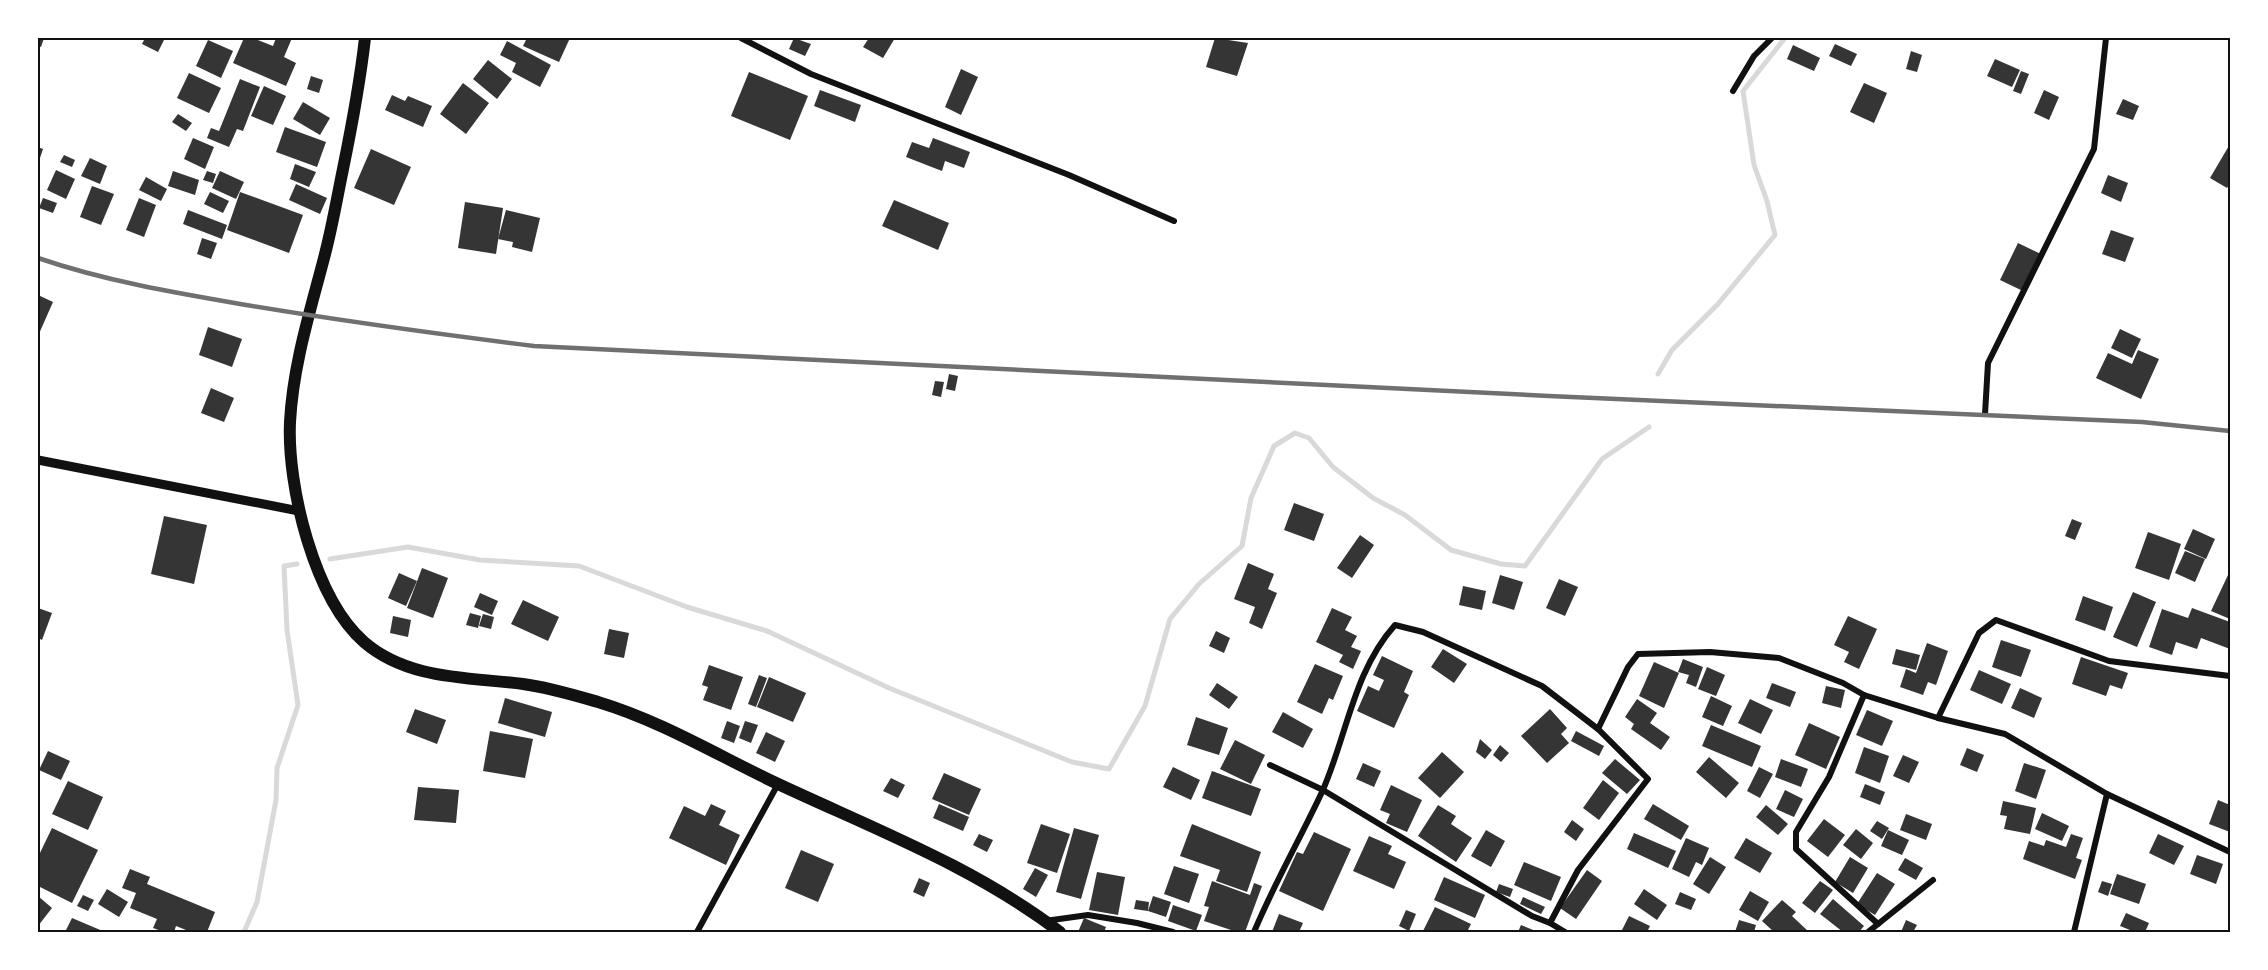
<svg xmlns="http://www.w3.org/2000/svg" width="2268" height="970" font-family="Quicksand,sans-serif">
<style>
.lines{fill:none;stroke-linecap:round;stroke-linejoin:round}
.stream{stroke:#d9d9d9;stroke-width:5}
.building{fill:#353535}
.minor{stroke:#111;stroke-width:6}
.tertiary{stroke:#111;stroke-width:9}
.primary{stroke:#111;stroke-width:12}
.rail{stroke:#707070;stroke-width:4.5}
.neatline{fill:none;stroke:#111;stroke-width:2}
</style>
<rect width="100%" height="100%" fill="#fff"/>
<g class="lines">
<!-- stream -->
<g class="stream">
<polyline points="1658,374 1672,350 1718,304 1775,235 1767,201 1754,165 1743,91 1785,38"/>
<polyline points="330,559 408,547 480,560 579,566 687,607 767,631 889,688 1072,762 1109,769 1145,706 1170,619 1199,584 1242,546 1251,498 1274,446 1295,433 1309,438 1333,467 1373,498 1405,515 1451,550 1501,564 1525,566 1602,459 1649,427"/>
<polyline points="244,932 257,902 276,800 277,768 298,705 287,630 284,566 297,564"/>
</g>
</g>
<!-- building -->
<g class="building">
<polygon points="38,38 44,38 41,47 38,46"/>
<polygon points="145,38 165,38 158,52 142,44"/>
<polygon points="244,38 253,38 273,46 276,38 292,38 284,57 296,63 286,86 233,63"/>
<polygon points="527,38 570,38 559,62 523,46"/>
<polygon points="794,38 811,44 805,56 789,49"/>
<polygon points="869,38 895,38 883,58 863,47"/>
<polygon points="1215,38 1248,43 1237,76 1206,67"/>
<polygon points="208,40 233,51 221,78 196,66"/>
<polygon points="507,41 551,65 540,87 512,72 516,63 500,55"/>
<polygon points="1835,44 1857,54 1851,66 1829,56"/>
<polygon points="1793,45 1820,58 1814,71 1787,59"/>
<polygon points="1911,51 1922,55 1917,72 1906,69"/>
<polygon points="1995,59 2020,70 2012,87 1987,76"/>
<polygon points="488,60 512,79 497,99 473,79"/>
<polygon points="961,69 978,77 961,115 945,107"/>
<polygon points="2021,71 2029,74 2021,94 2013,91"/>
<polygon points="749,72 808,96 790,140 731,116"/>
<polygon points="189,73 221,88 209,113 177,98"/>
<polygon points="311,76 323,80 319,93 307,89"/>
<polygon points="240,79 260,87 243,131 237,129 229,147 207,138 211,128 219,131"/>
<polygon points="463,83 489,103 466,134 440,114"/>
<polygon points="1864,83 1887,93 1874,123 1850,112"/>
<polygon points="264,86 286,96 273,125 251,116"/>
<polygon points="820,90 861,105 855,122 814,106"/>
<polygon points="2044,90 2059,97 2049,120 2034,113"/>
<polygon points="392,95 405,101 408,96 432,106 423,127 385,110"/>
<polygon points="2123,99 2139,106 2133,120 2116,114"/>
<polygon points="303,102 330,118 320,135 293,119"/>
<polygon points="178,114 192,123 186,131 172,122"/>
<polygon points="285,127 326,142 317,167 276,152"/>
<polygon points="193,138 214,147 205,169 184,159"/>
<polygon points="933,138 970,152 964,168 945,161 942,171 906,157 912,142 929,148"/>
<polygon points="2230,144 2230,183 2227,188 2210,178"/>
<polygon points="38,147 43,149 38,164"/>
<polygon points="371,149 411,167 394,205 354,188"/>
<polygon points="64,155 75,160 72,167 60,162"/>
<polygon points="90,158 107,166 100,184 81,176"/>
<polygon points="295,164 316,172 309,187 290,179"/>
<polygon points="56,170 75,179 66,199 47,190"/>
<polygon points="173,171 199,180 195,195 168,186"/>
<polygon points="207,171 216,174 213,183 203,180"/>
<polygon points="220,171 244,182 236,199 212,188"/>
<polygon points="2108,175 2128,183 2121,202 2101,193"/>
<polygon points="146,177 167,189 161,201 139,190"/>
<polygon points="296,184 327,198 320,214 289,200"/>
<polygon points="92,186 114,194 101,225 80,217"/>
<polygon points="210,192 229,201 223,213 204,204"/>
<polygon points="240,192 303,215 289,253 227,230"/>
<polygon points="43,198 57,203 53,213 39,208"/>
<polygon points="139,198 156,205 144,237 126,230"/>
<polygon points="894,200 949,223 938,250 882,226"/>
<polygon points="465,202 503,208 496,254 458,248"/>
<polygon points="188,210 227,225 222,239 183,224"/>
<polygon points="506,210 540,218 532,252 512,247 513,242 498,239"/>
<polygon points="2111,230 2134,238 2125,262 2102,254"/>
<polygon points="202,238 217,243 211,259 197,254"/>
<polygon points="2018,243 2041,254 2023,291 2000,280"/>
<polygon points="38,295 53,302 38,336"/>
<polygon points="208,327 242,339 232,367 199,355"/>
<polygon points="2120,329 2141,339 2132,358 2111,348"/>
<polygon points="2138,350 2159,359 2141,399 2096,378 2108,353 2132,364"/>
<polygon points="949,374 958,376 955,391 946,389"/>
<polygon points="935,381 944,382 941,397 932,395"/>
<polygon points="211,388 234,398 224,422 201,413"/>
<polygon points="1294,503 1324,514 1314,541 1284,530"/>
<polygon points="164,516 207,525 194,584 151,574"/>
<polygon points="2072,519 2082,523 2075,540 2065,536"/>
<polygon points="2193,529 2215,539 2206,559 2184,549"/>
<polygon points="2148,532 2181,544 2169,580 2135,568"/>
<polygon points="1360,535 1374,545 1352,578 1337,568"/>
<polygon points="2185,551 2205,559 2195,582 2175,573"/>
<polygon points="1248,563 1274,574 1268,589 1277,593 1262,629 1249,623 1255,607 1234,599"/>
<polygon points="422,568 448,578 433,618 407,608"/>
<polygon points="399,573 417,581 406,606 388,598"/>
<polygon points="1500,575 1523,582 1514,610 1492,603"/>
<polygon points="2228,575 2230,576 2230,619 2211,611"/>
<polygon points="1559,579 1578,587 1565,616 1546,608"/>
<polygon points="1463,586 1486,591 1482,610 1459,605"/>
<polygon points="2133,592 2156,602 2137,647 2113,637"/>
<polygon points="480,593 498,601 492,615 474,607"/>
<polygon points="2083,596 2113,607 2105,631 2075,620"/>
<polygon points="523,600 559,617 548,641 511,624"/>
<polygon points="38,608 52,613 42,640 38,638"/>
<polygon points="1332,608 1352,617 1345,630 1357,636 1351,647 1361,651 1353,669 1339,662 1343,655 1316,642"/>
<polygon points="2192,608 2230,622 2230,649 2201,638 2197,649 2176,642 2172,655 2149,647 2162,609 2188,618"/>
<polygon points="470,613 481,616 478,628 466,625"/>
<polygon points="483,614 494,617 491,629 479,626"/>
<polygon points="393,616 411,620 408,637 390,633"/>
<polygon points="1848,616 1877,629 1859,669 1844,662 1849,652 1834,645"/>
<polygon points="609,629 629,633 624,658 604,654"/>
<polygon points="1216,631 1230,638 1224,653 1209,646"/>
<polygon points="2001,640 2031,650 2021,677 1992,667"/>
<polygon points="1927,643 1948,651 1936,685 1928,682 1923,695 1900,687 1906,669 1916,673"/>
<polygon points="1443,649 1467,664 1454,683 1431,667"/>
<polygon points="1896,649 1920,655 1916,670 1892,664"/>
<polygon points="1382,656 1413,671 1404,692 1409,695 1394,728 1357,711 1368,686 1379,691 1384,680 1373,675"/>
<polygon points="2081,657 2128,673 2122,689 2110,685 2106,696 2072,684"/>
<polygon points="1683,659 1703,667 1696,687 1686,683 1689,675 1678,672"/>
<polygon points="1654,662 1679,673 1664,708 1639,696"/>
<polygon points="1315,664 1343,676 1333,700 1329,698 1322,714 1297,702"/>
<polygon points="709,665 743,677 731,710 703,700 708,687 702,685"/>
<polygon points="1707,667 1725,675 1716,696 1698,689"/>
<polygon points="1979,670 2011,684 2002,704 1970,690"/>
<polygon points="759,675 767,678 756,707 748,704"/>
<polygon points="769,677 806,693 793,722 757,707"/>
<polygon points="1217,683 1238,697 1229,709 1209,695"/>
<polygon points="1772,683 1796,692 1790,707 1766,698"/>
<polygon points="1826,686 1845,690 1841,708 1822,703"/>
<polygon points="2020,688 2042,698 2034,718 2011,708"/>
<polygon points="1711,696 1732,706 1723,726 1702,717"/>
<polygon points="505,698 552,712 545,737 498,723"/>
<polygon points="1637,699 1657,713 1650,723 1670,737 1661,750 1631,729 1634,724 1625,717"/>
<polygon points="1750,699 1773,710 1761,734 1738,723"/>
<polygon points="415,709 446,720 437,744 406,732"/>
<polygon points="1550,709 1567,728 1561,734 1569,743 1547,763 1521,736"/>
<polygon points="1867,710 1893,721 1882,746 1856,735"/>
<polygon points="1283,712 1313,729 1303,748 1272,732"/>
<polygon points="1196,717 1228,728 1219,755 1187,745"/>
<polygon points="727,721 740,726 734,743 721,738"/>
<polygon points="745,721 758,725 751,743 739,738"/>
<polygon points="1809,723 1840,737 1826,769 1795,755"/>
<polygon points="1711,725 1761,746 1752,767 1702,746"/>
<polygon points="490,731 533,739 525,778 483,771"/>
<polygon points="1576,731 1604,746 1599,756 1571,741"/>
<polygon points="766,732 785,741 775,762 756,753"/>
<polygon points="1480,739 1492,750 1485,759 1476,752"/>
<polygon points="1235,740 1265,755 1251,784 1220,769"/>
<polygon points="1500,745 1509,753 1501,762 1493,755"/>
<polygon points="1864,747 1889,756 1880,783 1855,773"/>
<polygon points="1967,748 1984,755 1977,772 1960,765"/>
<polygon points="48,751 70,761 61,780 39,770"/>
<polygon points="1442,752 1464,772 1440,798 1418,778"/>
<polygon points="1903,755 1919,762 1909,783 1893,776"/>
<polygon points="1709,757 1739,783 1726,798 1696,772"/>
<polygon points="1615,759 1640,780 1627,794 1602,773"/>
<polygon points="1781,759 1808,769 1801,787 1775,777"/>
<polygon points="1363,763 1381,771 1374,787 1356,779"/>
<polygon points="2024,763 2046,770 2036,799 2015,791"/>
<polygon points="1173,767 1200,780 1191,800 1163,787"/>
<polygon points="1759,767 1773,774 1760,798 1747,791"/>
<polygon points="1212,771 1261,789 1251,816 1202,798"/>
<polygon points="944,773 981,789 969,815 932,799"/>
<polygon points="891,778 905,785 898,798 883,791"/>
<polygon points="1603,780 1619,793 1599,820 1583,808"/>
<polygon points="68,781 103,797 88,830 52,814"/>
<polygon points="1865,784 1885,792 1880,805 1860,797"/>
<polygon points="1391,785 1422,800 1407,832 1386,823 1390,814 1380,810"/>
<polygon points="418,787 459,790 456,823 414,820"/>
<polygon points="1785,790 1803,799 1794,817 1776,809"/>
<polygon points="2218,800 2230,805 2230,832 2209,824"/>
<polygon points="2003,801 2036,808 2030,834 2004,829 2007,816 2000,815"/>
<polygon points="711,804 726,811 719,825 740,835 726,865 669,838 684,806 705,816"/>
<polygon points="939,804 969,817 963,831 933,818"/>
<polygon points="1653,804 1689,826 1681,840 1644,819"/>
<polygon points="1438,805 1456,816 1451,824 1472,838 1456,862 1418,836"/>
<polygon points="1766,805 1788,824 1778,835 1756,817"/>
<polygon points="2042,813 2069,826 2062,841 2035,829"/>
<polygon points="1906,814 1932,824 1926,840 1900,830"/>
<polygon points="1824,819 1845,835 1828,857 1807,841"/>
<polygon points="1572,820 1584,829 1576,841 1564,832"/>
<polygon points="1877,821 1889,828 1882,839 1870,831"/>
<polygon points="1041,824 1070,834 1057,873 1027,863"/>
<polygon points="1192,824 1261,852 1247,892 1216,881 1220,870 1180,856"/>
<polygon points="52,828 98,850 72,903 38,886 38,857"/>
<polygon points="1074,828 1099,835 1081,899 1056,892"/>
<polygon points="1856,829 1873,843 1861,859 1843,845"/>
<polygon points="1486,830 1505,841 1491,867 1471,856"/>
<polygon points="1888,830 1909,840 1902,855 1881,846"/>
<polygon points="1314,832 1351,849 1323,911 1279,891 1297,852 1303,854"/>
<polygon points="1634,833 1676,851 1668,868 1627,849"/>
<polygon points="979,834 993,840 987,852 973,845"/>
<polygon points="2071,834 2083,838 2076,858 2082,860 2075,879 2023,859 2029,841 2044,846 2046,840 2066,847"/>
<polygon points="2158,834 2184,846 2174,865 2149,853"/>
<polygon points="1369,836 1392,846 1388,854 1406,862 1394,889 1353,871"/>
<polygon points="1686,838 1709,848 1702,865 1696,862 1689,877 1672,869"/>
<polygon points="1746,838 1772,853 1760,873 1734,858"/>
<polygon points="801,850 834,864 818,902 785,888"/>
<polygon points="2197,855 2223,864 2216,884 2190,874"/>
<polygon points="1710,857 1726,867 1709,894 1693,884"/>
<polygon points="1850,857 1868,868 1853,893 1835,882"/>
<polygon points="1905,858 1923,868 1916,880 1898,870"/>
<polygon points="1524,862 1561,877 1551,901 1514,885"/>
<polygon points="1174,866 1199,874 1189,903 1164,894"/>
<polygon points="1035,868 1048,875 1036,897 1023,889"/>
<polygon points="130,869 150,877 147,884 215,912 207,932 191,932 176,926 174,932 164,932 153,928 157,919 130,908 136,893 122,888"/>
<polygon points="1587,870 1602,881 1576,919 1560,908"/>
<polygon points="1097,872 1125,877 1118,915 1089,910"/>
<polygon points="1877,873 1895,884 1875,915 1857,904"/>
<polygon points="2117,874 2146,884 2139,904 2110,894"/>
<polygon points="1444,877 1485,895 1475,918 1434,900"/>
<polygon points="919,878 930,883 924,897 913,892"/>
<polygon points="1212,881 1250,895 1254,883 1262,886 1245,932 1237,932 1204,921 1209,907 1204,906"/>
<polygon points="1820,881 1833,890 1815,913 1802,903"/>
<polygon points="2102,881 2112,884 2108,896 2098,892"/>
<polygon points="1499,884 1513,889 1510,897 1496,892"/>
<polygon points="107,889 128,902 119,917 98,904"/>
<polygon points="1644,889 1667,905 1657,920 1634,904"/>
<polygon points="1750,891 1769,902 1758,921 1739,910"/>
<polygon points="1680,892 1696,899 1691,910 1675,904"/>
<polygon points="83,895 94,900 88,911 77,906"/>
<polygon points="38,896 52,908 38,926"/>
<polygon points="1153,896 1171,902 1166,917 1148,911"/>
<polygon points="1523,897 1545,907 1541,914 1520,904"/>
<polygon points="1833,899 1864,926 1859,932 1843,932 1820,914"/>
<polygon points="1136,900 1149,902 1148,911 1134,909"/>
<polygon points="1782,900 1796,912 1792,916 1809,932 1774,932 1762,921"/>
<polygon points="1173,905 1202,915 1196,931 1168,921"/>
<polygon points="1435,907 1471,924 1467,932 1423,931"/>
<polygon points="1406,910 1416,914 1409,931 1399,926"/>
<polygon points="2126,913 2149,923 2145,932 2135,932 2120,926"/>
<polygon points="1279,914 1303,923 1299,932 1272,932"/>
<polygon points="1629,916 1650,926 1647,932 1621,932"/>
<polygon points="72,918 105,932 65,932"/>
<polygon points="1084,918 1106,927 1104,932 1078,932"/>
<polygon points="1739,920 1756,925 1754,932 1735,932"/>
<polygon points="1906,920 1917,925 1913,932 1901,932"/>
<polygon points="1521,925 1538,932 1518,932"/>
</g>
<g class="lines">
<!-- minor -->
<g class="minor">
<polyline points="741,38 811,74 1069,175 1174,221"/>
<polyline points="1733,91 1754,56 1772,38"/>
<polyline points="1985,414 1988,363 2094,149 2106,38"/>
<polyline points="1864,695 1829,777 1796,832 1796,849 1878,924 1868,932"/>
<polyline points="1938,718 1979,633 1996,620 2109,661 2230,676"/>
<polyline points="1270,765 1323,790 1532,916 1550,923"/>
<polyline points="2107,794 2230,852"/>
<polyline points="1045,921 1088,915 1137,923 1173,932"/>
<polyline points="1878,924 1933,880"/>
<polyline points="697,932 778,784"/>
<path d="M1254,932c20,-48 46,-93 68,-140 25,-56 31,-120 73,-167l28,7 119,54 56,43 30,-62 10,-13 72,-2 69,6 64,25 21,12 74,23 67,16 102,60 -33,138"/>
<polyline points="1565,932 1550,923 1578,870 1648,779 1598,729"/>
</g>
<!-- tertiary -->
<polyline class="tertiary" points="38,460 299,511"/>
<!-- primary -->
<path class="primary" d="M365,38c-5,44 -13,87 -22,131 -6,29 -11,59 -19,89 -14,54 -31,107 -34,164 -3,64 24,176 74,220 44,38 104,35 159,42 24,3 51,11 75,18 63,19 119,53 178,81 98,46 197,83 284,149"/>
<!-- rail -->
<path class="rail" d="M38,258c67,23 138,35 208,47 96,16 191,29 288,41l1015,50 593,26 88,9"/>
</g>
<!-- border -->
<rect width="2268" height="970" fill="none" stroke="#ffffff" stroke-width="78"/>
<rect x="39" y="39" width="2190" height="892" class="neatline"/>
</svg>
